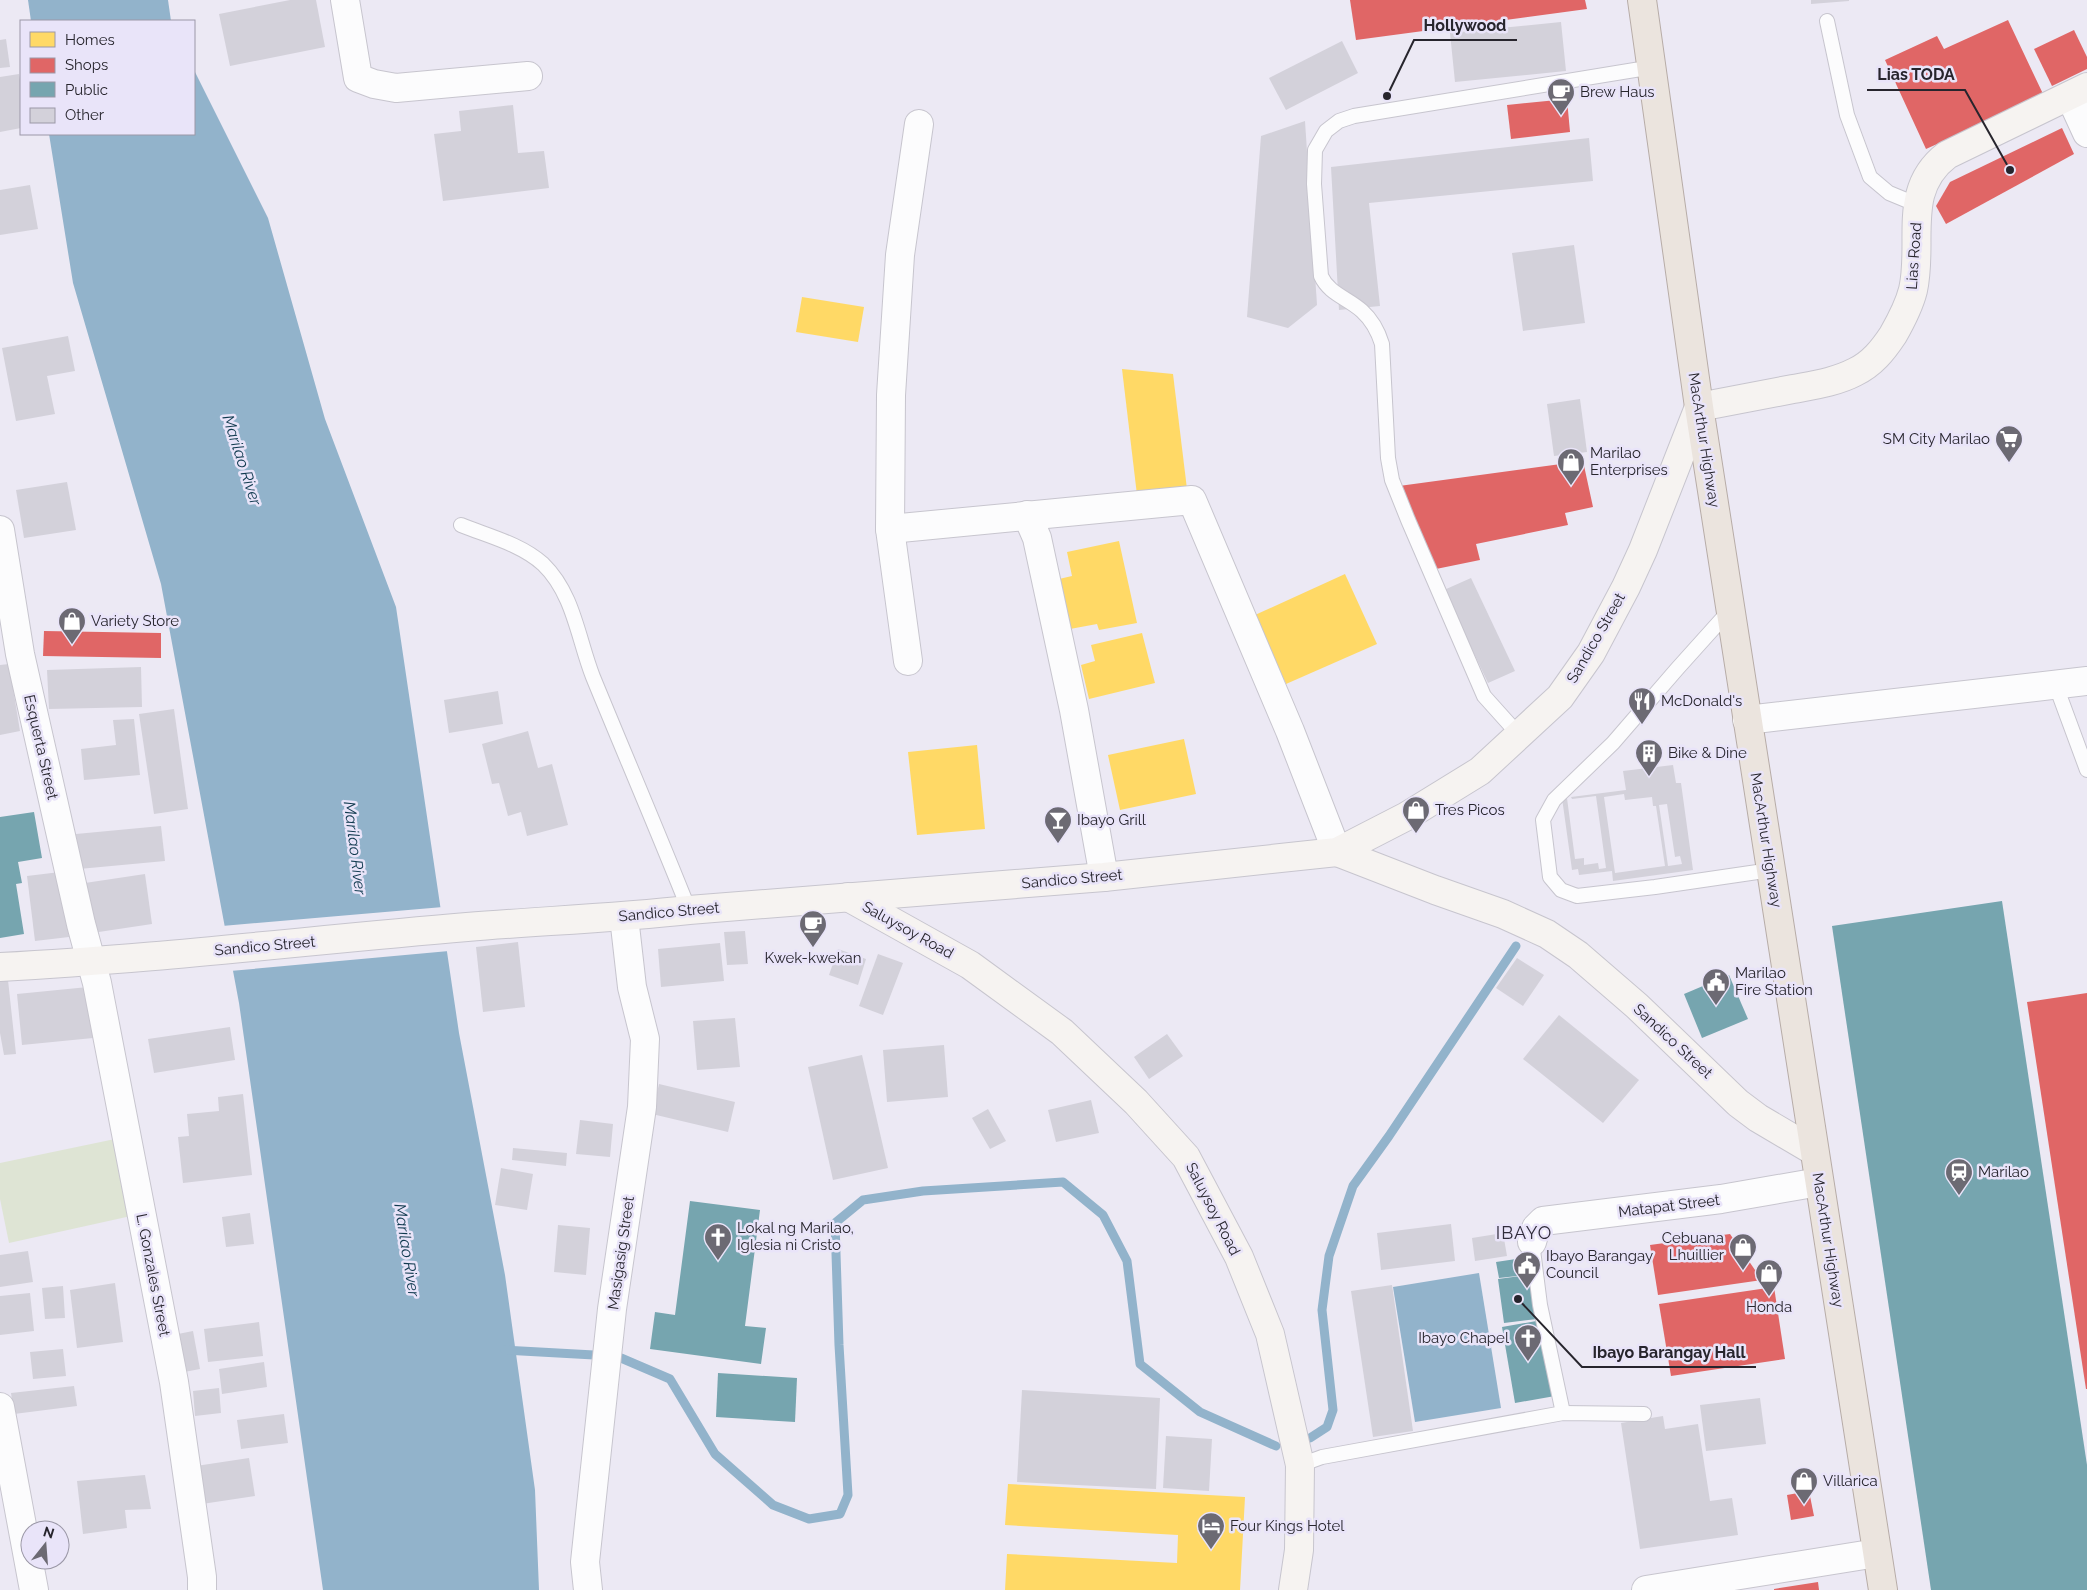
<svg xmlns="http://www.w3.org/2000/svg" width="2087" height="1590" font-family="Raleway,sans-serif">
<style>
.green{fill:#dee4d4}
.water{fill:#92b3cb}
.pier{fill:#ece9f4}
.homes{fill:#ffd966}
.shops{fill:#e06666}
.public{fill:#76a5af}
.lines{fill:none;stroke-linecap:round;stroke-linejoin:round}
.stream{stroke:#92b3cb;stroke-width:9}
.building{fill:#d3d1da;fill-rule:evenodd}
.service-casing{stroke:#c7c5ce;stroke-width:16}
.minor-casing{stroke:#c7c5ce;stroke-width:30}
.secondary-casing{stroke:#c7c5ce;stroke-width:30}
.trunk-casing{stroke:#b7aca7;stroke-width:30}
.service{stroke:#fcfcfd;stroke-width:14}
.minor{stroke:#fcfcfd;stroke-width:28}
.secondary{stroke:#f6f3f1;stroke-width:28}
.trunk{stroke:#ebe4de;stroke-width:28}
.labels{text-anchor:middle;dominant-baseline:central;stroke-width:5;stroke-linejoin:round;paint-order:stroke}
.poi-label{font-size:15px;fill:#27252d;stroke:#e9e4f9;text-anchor:start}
.street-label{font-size:15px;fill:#27252d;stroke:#e9e4f9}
.water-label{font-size:16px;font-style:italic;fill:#0f394e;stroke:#e9e4f9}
.quarter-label{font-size:18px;letter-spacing:1px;fill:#302c3b;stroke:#e9e4f9}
.leader{fill:none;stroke:#27252d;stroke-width:2}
.callout-dot{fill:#27252d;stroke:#e9e4f9;stroke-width:2}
.callout-label{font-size:16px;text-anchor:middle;font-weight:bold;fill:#27252d;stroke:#e9e4f9;stroke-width:5;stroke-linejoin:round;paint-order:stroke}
</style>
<rect width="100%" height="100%" fill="#ece9f4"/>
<!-- green -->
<polygon class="green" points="115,1139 131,1216 9,1243 0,1199 0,1163"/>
<!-- water -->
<g class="water">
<polygon points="28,0 168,0 171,21 31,21"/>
<polygon points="194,70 268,218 325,419 396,607 459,1033 505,1275 535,1490 539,1590 323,1590 239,1003 161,584 73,283 49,134 194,134"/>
<polygon points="1479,1273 1501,1408 1415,1422 1393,1287"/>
</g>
<!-- pier -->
<polygon class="pier" points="443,907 449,951 230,971 222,926"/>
<!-- homes -->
<g class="homes">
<polygon points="802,297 864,307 858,342 796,332"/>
<polygon points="1122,369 1173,374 1187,489 1137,495"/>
<polygon points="1119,541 1137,623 1099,630 1097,624 1070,629 1059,579 1072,576 1067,552"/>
<polygon points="1345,574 1377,644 1286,684 1255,615"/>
<polygon points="1142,633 1155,683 1089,699 1081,665 1095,661 1091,645"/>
<polygon points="1184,739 1196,794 1120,810 1108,755"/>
<polygon points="977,745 985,829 917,835 908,752"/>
<polygon points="1008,1484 1245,1497 1240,1590 1005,1590 1007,1554 1177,1563 1178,1535 1005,1525"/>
</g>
<!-- shops -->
<g class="shops">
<polygon points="1350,0 1585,0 1587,9 1356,40"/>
<polygon points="2008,20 2044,96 1926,149 1885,60 1937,36 1944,49"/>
<polygon points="2074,30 2087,57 2087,69 2052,86 2034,49"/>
<polygon points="1567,99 1570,132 1511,139 1507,105"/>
<polygon points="2062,128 2074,154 1946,224 1936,206 1950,182"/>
<polygon points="1583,461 1593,507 1565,513 1568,525 1476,544 1480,560 1436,569 1399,486"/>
<polygon points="44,631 161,633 161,658 43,656"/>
<polygon points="2087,993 2087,1389 2086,1389 2027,1002"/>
<polygon points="1730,1234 1762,1280 1658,1295 1650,1245"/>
<polygon points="1774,1287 1785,1359 1671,1376 1659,1304"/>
<polygon points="1809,1491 1814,1516 1791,1520 1787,1495"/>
<polygon points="1818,1582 1819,1590 1774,1590 1774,1589"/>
</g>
<!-- public -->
<g class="public">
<polygon points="34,812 42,858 18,862 22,883 16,884 24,934 0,938 0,817"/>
<polygon points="2002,901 2087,1465 2087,1590 1931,1590 1832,926"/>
<polygon points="1729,975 1748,1019 1702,1038 1684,994"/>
<polygon points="690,1201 760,1210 745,1326 766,1328 761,1364 650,1349 655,1312 675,1315"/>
<polygon points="1529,1257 1537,1319 1504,1323 1498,1279 1527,1275 1499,1278 1496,1262"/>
<polygon points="1542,1320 1555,1396 1515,1403 1502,1327"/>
<polygon points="718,1373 797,1378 795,1422 716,1417"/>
</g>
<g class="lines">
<!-- stream -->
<g class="stream">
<polyline points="505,1350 594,1355"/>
<polyline points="621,1358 670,1379 715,1454 773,1505 809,1519 840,1514 848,1495 839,1345 835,1223 863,1200 923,1191 1063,1182 1103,1215 1127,1261 1140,1364 1200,1412 1276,1446"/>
<polyline points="1310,1438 1327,1427 1333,1410 1322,1310 1329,1256 1353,1186 1389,1136 1516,946"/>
</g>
</g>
<!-- building -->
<g class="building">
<polygon points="290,0 316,0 325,47 230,66 219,14"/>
<polygon points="1811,0 1849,0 1849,1 1811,4"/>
<polygon points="1561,22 1566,71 1455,82 1450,33"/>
<polygon points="6,39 10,67 0,68 0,40"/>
<polygon points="1342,41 1358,73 1286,110 1269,78"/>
<polygon points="19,74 21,86 21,128 0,132 0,77"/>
<polygon points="513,105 518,153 544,151 549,188 443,201 434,134 461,131 459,111"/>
<polygon points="1305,121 1317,305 1288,328 1247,317 1261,136"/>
<polygon points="1589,138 1593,181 1369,203 1380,306 1339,310 1331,167"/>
<polygon points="30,185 38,229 0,235 0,190"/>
<polygon points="1574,245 1585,323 1523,331 1512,253"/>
<polygon points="68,336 75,371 47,376 55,414 16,421 2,348"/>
<polygon points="1580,399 1587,452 1554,456 1547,404"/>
<polygon points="67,482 76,530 24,538 16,490"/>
<polygon points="1471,578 1515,671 1488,683 1444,590"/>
<polygon points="9,664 20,731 0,735 0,665"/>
<polygon points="141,667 142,707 49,709 47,670"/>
<polygon points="498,691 503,724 449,733 444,700"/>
<polygon points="174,709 188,809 154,814 139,714"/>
<polygon points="134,719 140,775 84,780 81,749 116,745 113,720"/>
<polygon points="528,731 538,768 552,764 568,825 527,836 521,812 508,816 499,783 492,784 482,744"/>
<path d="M1673,765l3,18h5l12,87 -80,11 -1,-10 -33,4 -1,-6 -6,1 -10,-72h5l8,61 9,-1v7l14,-2 1,6 7,-1 -10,-72 -24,3 -1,-2 55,-7 -3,-19zM1624,794l1,6 27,-3 1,9h3l9,60 -50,7 -11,-76zM1667,804l8,53 5,-1 2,8 -14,2 -9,-61z"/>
<polygon points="161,826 165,861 79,869 76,834"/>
<polygon points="60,872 69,937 35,941 27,876"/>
<polygon points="145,874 152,924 92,933 85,883"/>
<polygon points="745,931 748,964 727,965 724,932"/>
<polygon points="518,942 525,1007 483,1012 476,947"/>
<polygon points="720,943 724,981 661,987 658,949"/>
<polygon points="838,949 866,959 858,985 829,975"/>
<polygon points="878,954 903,963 883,1015 859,1006"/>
<polygon points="1517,958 1544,975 1523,1006 1496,988"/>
<polygon points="8,980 16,1054 4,1055 0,1033 0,981"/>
<polygon points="88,987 93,1038 22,1045 17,994"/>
<polygon points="1559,1015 1639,1080 1603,1123 1523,1059"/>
<polygon points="735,1018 740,1067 697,1070 693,1021"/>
<polygon points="230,1027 235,1060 154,1073 148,1039"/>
<polygon points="1167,1034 1183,1056 1149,1079 1134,1057"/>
<polygon points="944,1045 948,1097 887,1102 883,1050"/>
<polygon points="862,1055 888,1168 833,1180 808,1067"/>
<polygon points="659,1084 735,1102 728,1132 652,1114"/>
<polygon points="243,1094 252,1175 183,1183 178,1137 189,1136 187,1114 219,1111 218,1097"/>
<polygon points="1091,1100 1099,1133 1056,1142 1048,1110"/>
<polygon points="988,1109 1006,1141 990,1149 972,1118"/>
<polygon points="580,1120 613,1124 610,1157 576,1154"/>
<polygon points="513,1148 567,1153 566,1166 512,1160"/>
<polygon points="501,1168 533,1174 527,1210 495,1205"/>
<polygon points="250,1213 254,1244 226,1247 222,1217"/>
<polygon points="1451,1224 1455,1261 1381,1270 1377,1233"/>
<polygon points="558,1225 590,1228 586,1275 554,1272"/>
<polygon points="1503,1233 1507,1256 1475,1261 1472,1238"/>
<polygon points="28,1251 33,1282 0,1287 0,1255"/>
<polygon points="115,1283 123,1342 77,1348 70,1290"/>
<polygon points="1392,1285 1413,1431 1373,1437 1351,1291"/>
<polygon points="63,1286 65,1318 45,1319 42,1288"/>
<polygon points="30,1293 34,1331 0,1335 0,1296"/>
<polygon points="259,1322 263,1356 208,1362 204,1329"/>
<polygon points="193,1331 200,1369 179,1373 173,1335"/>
<polygon points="63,1349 66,1376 33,1379 30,1352"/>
<polygon points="264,1362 267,1387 222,1394 219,1369"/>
<polygon points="74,1386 77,1406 14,1414 11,1393"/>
<polygon points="219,1388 221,1413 195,1416 193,1391"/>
<polygon points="1022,1390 1160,1398 1156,1489 1017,1482"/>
<polygon points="1760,1398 1766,1444 1706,1451 1700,1405"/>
<polygon points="284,1414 288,1443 241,1449 237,1420"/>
<polygon points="1663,1416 1665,1429 1698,1424 1710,1501 1732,1498 1738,1535 1640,1549 1621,1423"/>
<polygon points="1166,1436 1212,1439 1209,1491 1163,1488"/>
<polygon points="249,1458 255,1496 202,1504 196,1466"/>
<polygon points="145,1475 151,1509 125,1510 127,1528 83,1534 77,1481"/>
</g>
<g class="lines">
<!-- service casing -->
<g class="service-casing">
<g id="service">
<polyline points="1827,21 1847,115 1870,177 1889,193 1918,205"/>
<path d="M461,525c27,11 60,19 82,39 31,30 35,75 50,113 32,78 65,155 96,233"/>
<polyline points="1730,610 1677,669 1613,743 1554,800 1543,820 1550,877 1561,890 1577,896 1655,887 1771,870"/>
<polyline points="2056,686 2087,770"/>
<path d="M1519,735l-35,-39 -76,-176 -16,-40 -4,-22 -6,-114c-4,-13 -10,-24 -20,-33 -14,-13 -33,-17 -41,-35l-7,-92 1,-34 11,-19 13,-10 15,-5 299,-49"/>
<polyline points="1532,1242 1540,1305 1563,1413"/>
<polyline points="1300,1465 1322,1457 1563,1413 1644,1414"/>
</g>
</g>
<!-- minor casing -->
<g class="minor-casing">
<g id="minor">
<polyline points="345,0 358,78 374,84 396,88 528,76"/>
<polyline points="2070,96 2087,133"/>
<polyline points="1027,515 1037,538 1074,710 1104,877"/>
<polyline points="890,529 1192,500 1290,731 1337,852"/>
<polyline points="0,530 20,654 81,924 97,983 174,1382 202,1577 202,1590"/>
<polyline points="908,661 890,529 891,395 900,255 919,124"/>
<polyline points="1747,720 2087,681"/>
<polyline points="1532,1242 1536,1228 1543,1221 1721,1199 1819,1182"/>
<polyline points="0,1407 34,1590"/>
<polyline points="588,1590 585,1562 612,1309 642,1107 645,1039 632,987 624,917"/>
<polyline points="1646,1590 1877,1553"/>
</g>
</g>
<!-- secondary casing -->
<g class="secondary-casing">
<g id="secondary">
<polyline points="1337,852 1435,890 1503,914 1547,934 1578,955 1637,1006 1738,1103 1758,1118 1814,1151"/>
<polyline points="848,897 970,965 1062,1032 1136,1102 1186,1157 1239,1257 1270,1334 1300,1465 1299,1550 1293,1590"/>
<path d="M0,967c156,-8 311,-27 467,-40 74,-6 148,-9 222,-17l415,-33 233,-25 70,-36 73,-45 80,-74 31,-44 35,-66 17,-37 56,-143c31,-6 63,-12 94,-18 21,-4 43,-7 62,-17 17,-8 28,-22 38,-37 8,-14 16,-29 20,-45 11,-48 -12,-100 34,-135l140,-68"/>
</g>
</g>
<!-- trunk casing -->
<g class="trunk-casing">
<polyline id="trunk" points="1642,0 1699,407 1883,1590"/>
</g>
<!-- service -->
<use href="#service" class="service"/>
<!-- minor -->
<use href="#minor" class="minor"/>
<!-- secondary -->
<use href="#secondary" class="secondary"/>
<!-- trunk -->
<use href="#trunk" class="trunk"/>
</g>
<!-- icons -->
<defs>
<g id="cafe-pin" transform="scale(1.4375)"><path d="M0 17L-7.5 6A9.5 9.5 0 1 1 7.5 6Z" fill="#6c6a73" stroke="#e9e4f9"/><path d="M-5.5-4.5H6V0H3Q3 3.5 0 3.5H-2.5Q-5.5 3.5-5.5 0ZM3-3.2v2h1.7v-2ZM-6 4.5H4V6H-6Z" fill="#fff"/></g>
<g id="supermarket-pin" transform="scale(1.4375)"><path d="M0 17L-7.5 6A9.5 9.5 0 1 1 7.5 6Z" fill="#6c6a73" stroke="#e9e4f9"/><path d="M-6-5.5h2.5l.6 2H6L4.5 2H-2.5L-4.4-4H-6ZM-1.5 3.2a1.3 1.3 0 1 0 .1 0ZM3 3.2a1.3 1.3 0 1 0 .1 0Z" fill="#fff"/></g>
<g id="shop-pin" transform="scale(1.4375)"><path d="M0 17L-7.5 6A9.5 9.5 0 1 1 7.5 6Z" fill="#6c6a73" stroke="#e9e4f9"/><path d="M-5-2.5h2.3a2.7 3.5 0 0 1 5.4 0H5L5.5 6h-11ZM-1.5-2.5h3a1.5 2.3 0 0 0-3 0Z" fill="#fff"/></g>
<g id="restaurant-pin" transform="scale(1.4375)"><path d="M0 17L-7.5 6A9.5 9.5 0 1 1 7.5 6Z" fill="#6c6a73" stroke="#e9e4f9"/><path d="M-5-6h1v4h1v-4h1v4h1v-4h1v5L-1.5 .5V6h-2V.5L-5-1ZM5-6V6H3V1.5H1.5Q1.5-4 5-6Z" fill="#fff"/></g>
<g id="building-pin" transform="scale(1.4375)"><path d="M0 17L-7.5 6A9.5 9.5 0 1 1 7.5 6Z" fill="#6c6a73" stroke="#e9e4f9"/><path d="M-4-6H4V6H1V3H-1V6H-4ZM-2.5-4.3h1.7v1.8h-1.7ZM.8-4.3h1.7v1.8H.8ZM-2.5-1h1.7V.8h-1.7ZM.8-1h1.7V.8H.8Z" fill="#fff"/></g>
<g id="bar-pin" transform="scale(1.4375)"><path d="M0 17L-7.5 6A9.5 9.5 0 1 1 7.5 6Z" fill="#6c6a73" stroke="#e9e4f9"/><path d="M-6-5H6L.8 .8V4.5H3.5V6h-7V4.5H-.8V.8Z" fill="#fff"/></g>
<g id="civic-pin" transform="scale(1.4375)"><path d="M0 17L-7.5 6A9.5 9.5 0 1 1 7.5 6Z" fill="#6c6a73" stroke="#e9e4f9"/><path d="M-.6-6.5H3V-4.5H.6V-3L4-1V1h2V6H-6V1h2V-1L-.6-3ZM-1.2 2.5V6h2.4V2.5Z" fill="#fff"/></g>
<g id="station-pin" transform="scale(1.4375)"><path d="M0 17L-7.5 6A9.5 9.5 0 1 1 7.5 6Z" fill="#6c6a73" stroke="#e9e4f9"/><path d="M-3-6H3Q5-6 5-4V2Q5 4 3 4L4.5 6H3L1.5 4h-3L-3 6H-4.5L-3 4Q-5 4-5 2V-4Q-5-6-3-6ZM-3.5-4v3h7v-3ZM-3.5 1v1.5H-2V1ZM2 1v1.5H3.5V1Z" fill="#fff"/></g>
<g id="church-pin" transform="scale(1.4375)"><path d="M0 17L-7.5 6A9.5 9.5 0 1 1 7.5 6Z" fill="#6c6a73" stroke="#e9e4f9"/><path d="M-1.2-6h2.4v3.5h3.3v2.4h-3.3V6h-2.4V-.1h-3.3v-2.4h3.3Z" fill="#fff"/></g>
<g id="hotel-pin" transform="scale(1.4375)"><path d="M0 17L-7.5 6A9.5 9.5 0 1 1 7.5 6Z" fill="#6c6a73" stroke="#e9e4f9"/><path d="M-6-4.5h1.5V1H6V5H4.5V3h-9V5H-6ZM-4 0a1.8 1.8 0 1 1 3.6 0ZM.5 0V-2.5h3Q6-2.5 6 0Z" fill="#fff"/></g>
</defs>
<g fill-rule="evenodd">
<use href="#cafe-pin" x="1561" y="92"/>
<use href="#supermarket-pin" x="2009" y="439"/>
<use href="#shop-pin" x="1571" y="462"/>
<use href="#shop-pin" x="72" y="621"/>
<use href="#restaurant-pin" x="1642" y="701"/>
<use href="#building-pin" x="1649" y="753"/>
<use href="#shop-pin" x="1416" y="810"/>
<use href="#bar-pin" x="1058" y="820"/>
<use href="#cafe-pin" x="813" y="924"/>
<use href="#civic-pin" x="1716" y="982"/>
<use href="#station-pin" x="1959" y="1172"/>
<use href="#church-pin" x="718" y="1237"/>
<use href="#shop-pin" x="1743" y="1247"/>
<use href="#civic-pin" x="1527" y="1265"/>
<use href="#shop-pin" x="1769" y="1273"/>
<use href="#church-pin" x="1528" y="1338"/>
<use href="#shop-pin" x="1804" y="1481"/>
<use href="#hotel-pin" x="1211" y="1526"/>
</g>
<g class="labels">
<!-- poi labels -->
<g class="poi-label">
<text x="1580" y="92">Brew Haus</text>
<text x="1990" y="439" text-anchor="end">SM City Marilao</text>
<text x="1590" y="453">Marilao<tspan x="1590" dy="17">Enterprises</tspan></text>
<text x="91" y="621">Variety Store</text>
<text x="1661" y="701">McDonald's</text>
<text x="1668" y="753">Bike &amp; Dine</text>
<text x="1435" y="810">Tres Picos</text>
<text x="1077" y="820">Ibayo Grill</text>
<text x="813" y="958" text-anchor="middle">Kwek-kwekan</text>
<text x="1735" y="973">Marilao<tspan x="1735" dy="17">Fire Station</tspan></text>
<text x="1978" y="1172">Marilao</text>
<text x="737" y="1228">Lokal ng Marilao,<tspan x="737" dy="17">Iglesia ni Cristo</tspan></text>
<text x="1724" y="1238" text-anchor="end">Cebuana<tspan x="1724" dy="17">Lhuillier</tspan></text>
<text x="1546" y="1256">Ibayo Barangay<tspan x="1546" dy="17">Council</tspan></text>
<text x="1769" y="1307" text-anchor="middle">Honda</text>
<text x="1509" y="1338" text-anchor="end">Ibayo Chapel</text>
<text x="1823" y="1481">Villarica</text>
<text x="1230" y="1526">Four Kings Hotel</text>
</g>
<!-- street labels -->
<g class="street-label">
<text transform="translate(1914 256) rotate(-86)">Lias Road</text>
<text transform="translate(1704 440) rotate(81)">MacArthur Highway</text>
<text transform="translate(1596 638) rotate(-60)">Sandico Street</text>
<text transform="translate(41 747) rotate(77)">Esquerta Street</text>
<text transform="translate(1766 840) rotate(81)">MacArthur Highway</text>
<text transform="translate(1072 879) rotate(-5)">Sandico Street</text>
<text transform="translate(669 912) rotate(-5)">Sandico Street</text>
<text transform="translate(908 930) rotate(29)">Saluysoy Road</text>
<text transform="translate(265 946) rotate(-5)">Sandico Street</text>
<text transform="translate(1673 1041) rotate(43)">Sandico Street</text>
<text transform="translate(1669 1206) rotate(-7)">Matapat Street</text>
<text transform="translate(1213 1209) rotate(63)">Saluysoy Road</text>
<text transform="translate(1828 1240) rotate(81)">MacArthur Highway</text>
<text transform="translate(621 1253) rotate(-82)">Masigasig Street</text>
<text transform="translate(153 1275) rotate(79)">L. Gonzales Street</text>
</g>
<!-- water labels -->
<g class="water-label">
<text transform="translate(242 460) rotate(72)">Marilao River</text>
<text transform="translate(355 848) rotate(83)">Marilao River</text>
<text transform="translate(407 1250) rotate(81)">Marilao River</text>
</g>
<!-- quarter labels -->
<g class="quarter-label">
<text x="1524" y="1232">IBAYO</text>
</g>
</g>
<!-- callouts -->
<path class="leader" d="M1387 96L1414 40H1517M2010 170L1965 90H1867M1518 1299L1582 1367H1756"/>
<g class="callout-dot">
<circle cx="1387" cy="96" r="5"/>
<circle cx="2010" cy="170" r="5"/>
<circle cx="1518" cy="1299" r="5"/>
</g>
<g class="callout-label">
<text x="1465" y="31">Hollywood</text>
<text x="1916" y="80">Lias TODA</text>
<text x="1669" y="1358">Ibayo Barangay Hall</text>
</g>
<!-- legend -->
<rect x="20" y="20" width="175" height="115" fill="#e9e4f9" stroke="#9b98a7"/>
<rect x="30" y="32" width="25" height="15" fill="#ffd966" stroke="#9b98a7"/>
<text x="65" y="45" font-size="15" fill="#27252d">Homes</text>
<rect x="30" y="58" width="25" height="15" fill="#e06666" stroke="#9b98a7"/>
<text x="65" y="70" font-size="15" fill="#27252d">Shops</text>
<rect x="30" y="82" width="25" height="15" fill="#76a5af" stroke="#9b98a7"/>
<text x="65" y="95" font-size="15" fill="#27252d">Public</text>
<rect x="30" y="108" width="25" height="15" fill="#d3d1da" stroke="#9b98a7"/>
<text x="65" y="120" font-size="15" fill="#27252d">Other</text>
<!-- north arrow -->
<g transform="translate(45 1545) rotate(17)"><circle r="24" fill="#e9e4f9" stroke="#9b98a7"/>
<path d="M0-4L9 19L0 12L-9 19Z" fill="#6c6a73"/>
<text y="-8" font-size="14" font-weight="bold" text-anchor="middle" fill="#27252d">N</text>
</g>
</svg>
